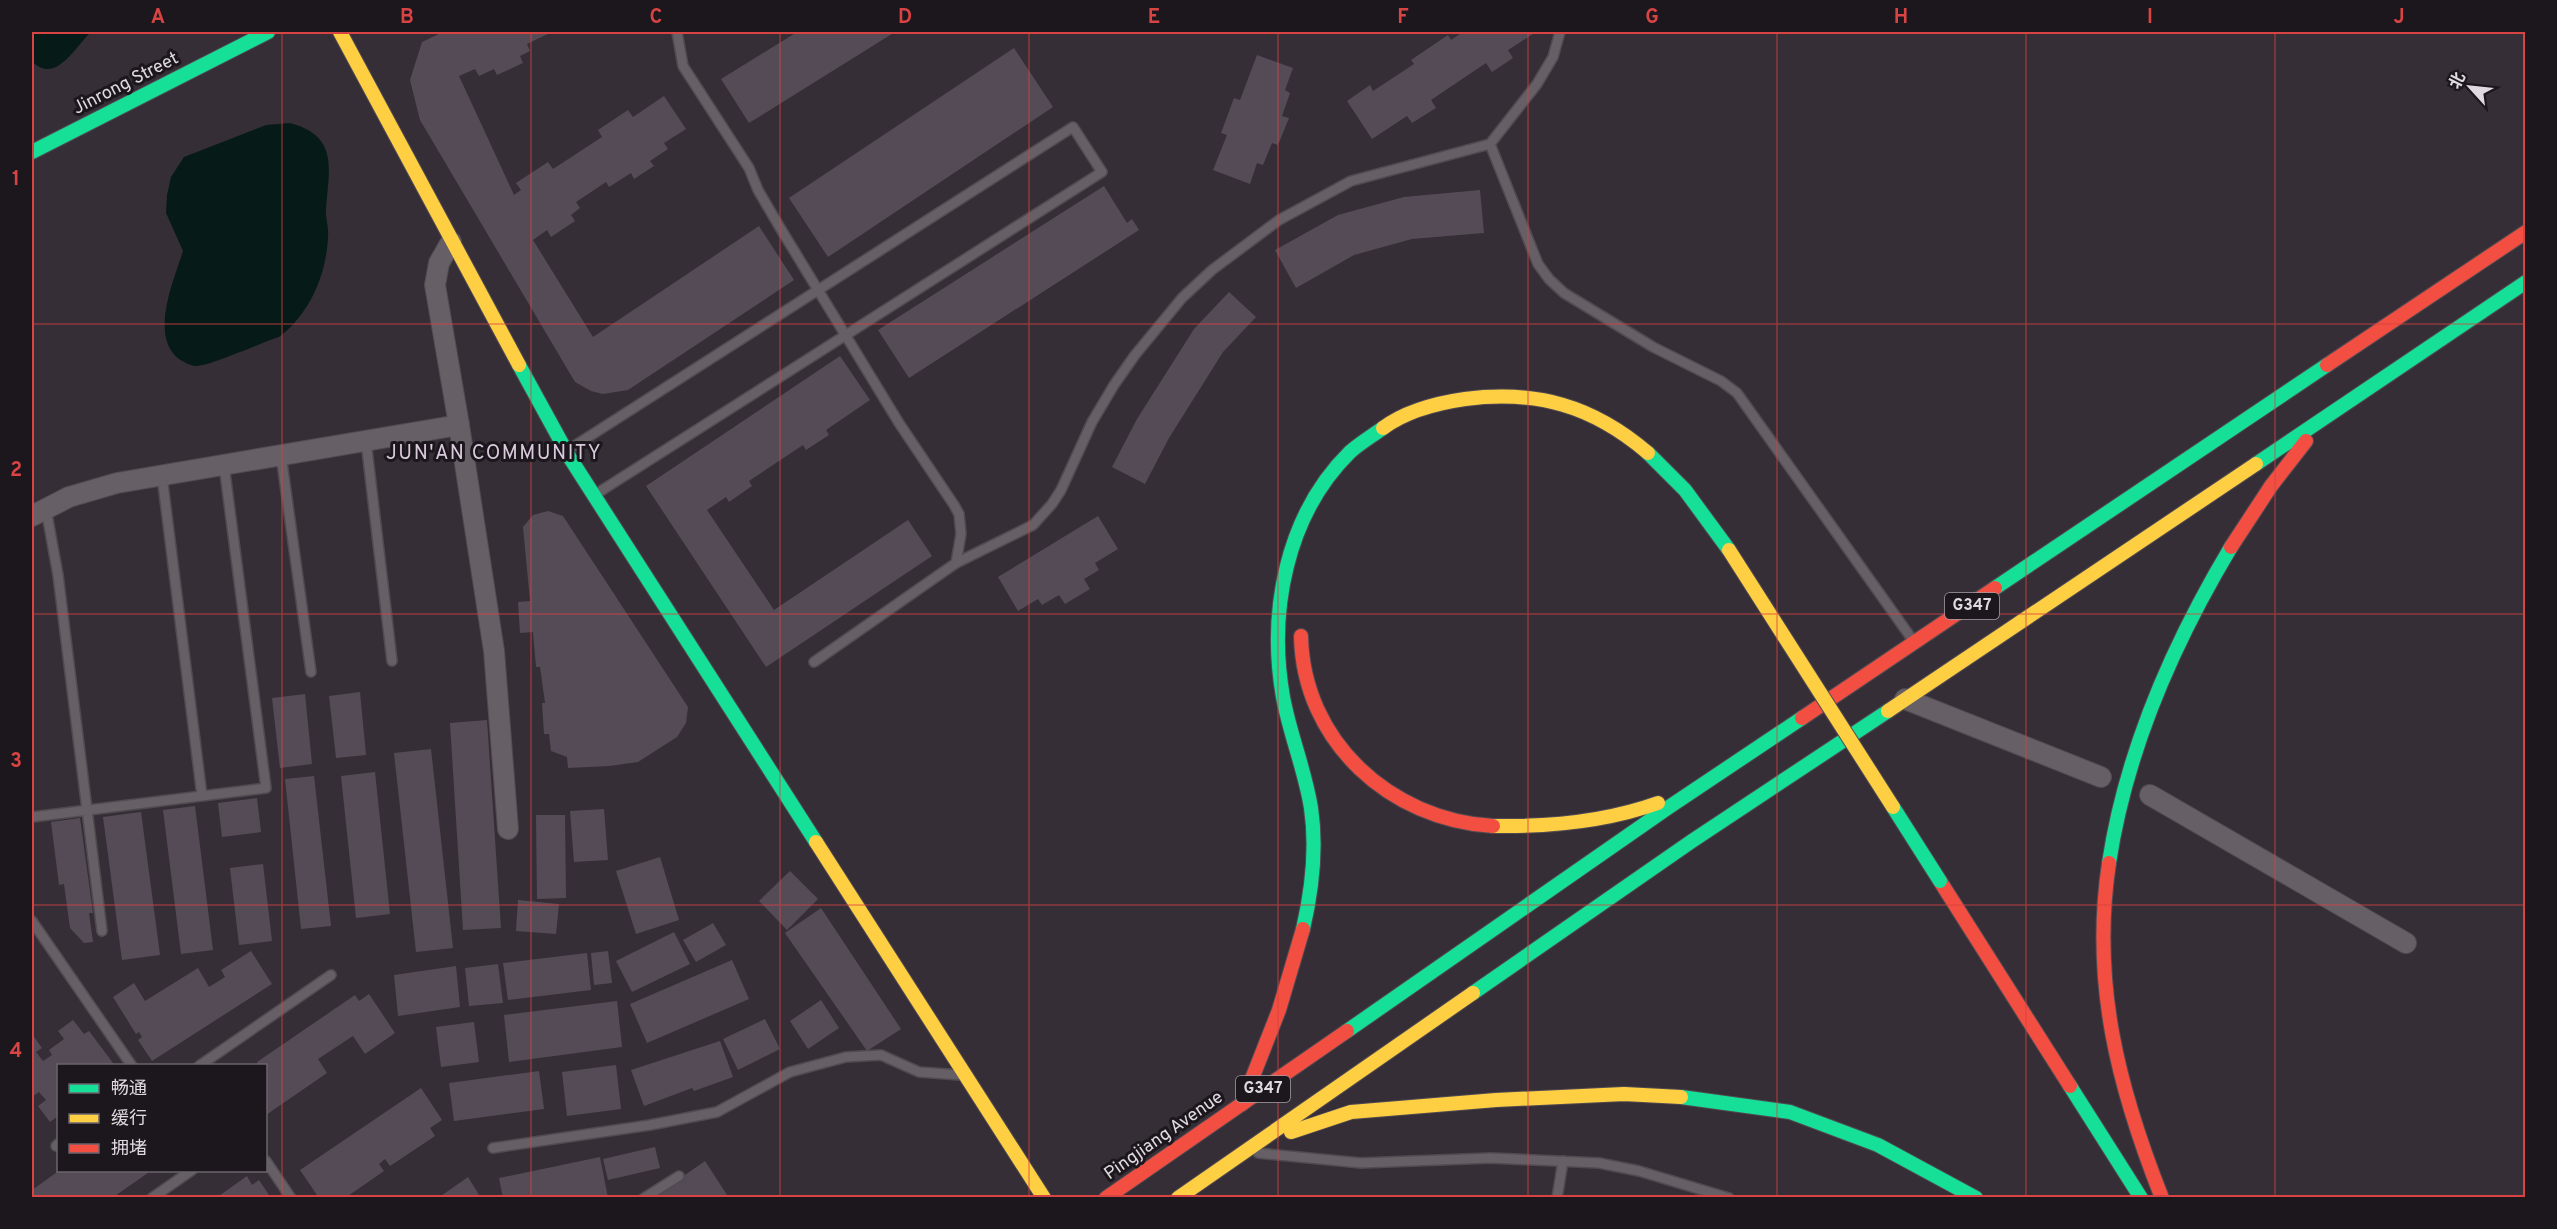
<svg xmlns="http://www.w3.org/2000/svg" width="2557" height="1229" font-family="Overpass,'Noto Sans SC',sans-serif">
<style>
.water{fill:#061b17}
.building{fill:#554b56}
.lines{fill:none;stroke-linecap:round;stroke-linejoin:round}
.lane-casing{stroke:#504a51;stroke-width:12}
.street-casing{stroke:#504a51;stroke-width:22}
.fast-casing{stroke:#504a51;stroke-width:16}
.slow-casing{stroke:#504a51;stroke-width:16}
.jam-casing{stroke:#504a51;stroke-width:16}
.lane{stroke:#665f66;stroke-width:9}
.street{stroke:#665f66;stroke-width:20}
.fast{stroke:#16e098;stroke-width:14}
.slow{stroke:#ffcf43;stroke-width:14}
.jam{stroke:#f24e42;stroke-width:14}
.fast-bridge-casing{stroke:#504a51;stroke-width:16;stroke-linecap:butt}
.slow-bridge-casing{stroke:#504a51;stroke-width:16;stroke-linecap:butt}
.fast-bridge{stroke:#16e098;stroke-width:14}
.slow-bridge{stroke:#ffcf43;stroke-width:14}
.grid{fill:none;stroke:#d84344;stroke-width:1.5;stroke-opacity:0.55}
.labels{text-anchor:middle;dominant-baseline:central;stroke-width:6;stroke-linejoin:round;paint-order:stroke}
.shield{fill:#1c161d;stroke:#a69ea7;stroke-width:1.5}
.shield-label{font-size:16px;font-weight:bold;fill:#e1d9e2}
.street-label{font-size:18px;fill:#e1d9e2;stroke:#1c161d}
.neighbourhood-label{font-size:20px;letter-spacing:1.5px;fill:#dacadd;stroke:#1c161d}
.neatline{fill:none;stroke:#d84344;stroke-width:2}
.grid-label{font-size:20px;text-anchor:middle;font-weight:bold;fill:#d84344}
</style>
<rect width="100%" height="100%" fill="#352e36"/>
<!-- water -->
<g class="water">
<path d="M32,32h59c-15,14 -36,54 -59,29z"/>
<path d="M290,123c49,13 39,46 36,85 -1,10 3,19 2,28 -1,37 -18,78 -49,101 -16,5 -70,29 -83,29 -6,0 -12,-4 -17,-7 -30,-23 -5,-79 4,-108l-17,-38 1,-18 4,-18 13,-20 82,-32z"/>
</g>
<!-- building -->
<g class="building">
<polygon points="443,32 552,32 527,44 530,51 520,56 523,63 497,75 494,69 479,76 475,69 459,76 514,195 521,190 516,183 548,162 553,169 602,137 598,130 628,110 633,117 664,96 686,129 664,143 668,149 650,161 654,166 634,179 631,173 609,187 606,182 576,202 580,208 571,215 575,221 551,237 547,230 533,240 593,337 759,226 794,280 628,390 603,394 591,391 575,382 420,120 410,80 422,42"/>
<polygon points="797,32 895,32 749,123 721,79"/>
<polygon points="1463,32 1536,32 1508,50 1513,58 1492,72 1486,63 1431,100 1436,108 1412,123 1407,116 1372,139 1347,101 1370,85 1373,91 1414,64 1411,60 1448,35 1451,40"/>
<polygon points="1014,48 1053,107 828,257 789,198"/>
<polygon points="1257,55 1293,68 1285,90 1290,93 1282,116 1289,118 1278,145 1272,143 1263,165 1257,163 1250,184 1213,170 1227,135 1221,133 1234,98 1240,100"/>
<polygon points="1104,186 1127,223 1132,219 1139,230 909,378 878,330"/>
<polygon points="1480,190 1484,233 1412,239 1354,255 1296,288 1275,250 1338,215 1404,197"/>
<polygon points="1229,292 1256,317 1223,352 1169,438 1145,484 1112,467 1137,419 1194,329"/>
<polygon points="840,356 870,400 826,430 829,435 806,450 803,445 749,481 752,486 729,502 726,497 707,510 774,610 908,520 932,556 766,667 646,486"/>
<polygon points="548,511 563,516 688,707 686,723 677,737 638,762 609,766 568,768 567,757 551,751 549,734 544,734 542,703 545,703 540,667 536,667 533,632 520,633 518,602 530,601 523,527 533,515"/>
<polygon points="1098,516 1118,549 1095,563 1099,570 1084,579 1090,589 1065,604 1059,595 1042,605 1038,599 1018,611 998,577"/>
<polygon points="360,692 366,755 336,758 329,696"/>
<polygon points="305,694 312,764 280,768 272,698"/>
<polygon points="487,720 501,928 463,930 450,723"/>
<polygon points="431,749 453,948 416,952 394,753"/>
<polygon points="375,772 390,914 356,918 341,776"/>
<polygon points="314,776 331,926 301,929 285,779"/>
<polygon points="257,798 261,832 222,837 218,803"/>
<polygon points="195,806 213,950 181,954 163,810"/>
<polygon points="604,809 608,860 574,862 570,811"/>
<polygon points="141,812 160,955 122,960 103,817"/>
<polygon points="536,815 565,815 566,898 537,899"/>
<polygon points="80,818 93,913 89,913 93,942 84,943 70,928 64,884 59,885 51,822"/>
<polygon points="660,857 679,920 636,934 616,871"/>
<polygon points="263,864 272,941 239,945 230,868"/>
<polygon points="790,871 818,899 787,930 759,901"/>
<polygon points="518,900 559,904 556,934 516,931"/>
<polygon points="821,908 901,1029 867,1051 785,933"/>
<polygon points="713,923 726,945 696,962 683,940"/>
<polygon points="674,932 690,964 632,992 616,961"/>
<polygon points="251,951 272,984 152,1061 138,1040 142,1037 139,1032 136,1034 113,997 134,983 145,1001 198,968 209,987 225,977 221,970"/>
<polygon points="608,951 612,983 594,985 591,953"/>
<polygon points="587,953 591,990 508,1000 503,963"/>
<polygon points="732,960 749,999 647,1043 630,1004"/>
<polygon points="498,964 503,1003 469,1006 465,968"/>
<polygon points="456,966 460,1007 398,1016 394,975"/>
<polygon points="369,994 395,1033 365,1054 353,1036 318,1059 327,1073 266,1115 266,1066 259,1066 257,1062 355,995 359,1001"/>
<polygon points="821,1000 839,1028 808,1049 790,1021"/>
<polygon points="617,1001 622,1047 509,1062 504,1015"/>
<polygon points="765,1019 780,1049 738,1070 723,1039"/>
<polygon points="73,1020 84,1034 89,1031 113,1063 110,1066 58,1066 58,1116 50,1122 38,1106 46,1100 39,1092 32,1097 32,1034 42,1048 36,1052 43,1061 52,1055 49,1050 64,1039 58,1031"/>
<polygon points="474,1022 479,1062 441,1067 436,1027"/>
<polygon points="720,1041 733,1077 694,1091 692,1088 644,1106 631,1070"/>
<polygon points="616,1065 621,1109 567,1116 562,1072"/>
<polygon points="539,1071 544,1109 454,1121 449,1083"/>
<polygon points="421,1088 442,1120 430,1128 435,1136 390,1166 385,1159 379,1164 384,1171 345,1198 319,1198 300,1170"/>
<polygon points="655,1147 660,1168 608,1180 603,1159"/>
<polygon points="600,1157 608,1198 503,1198 499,1178"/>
<polygon points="705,1161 729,1198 652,1198"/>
<polygon points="60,1170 152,1170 112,1198 32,1198 32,1190"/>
<polygon points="247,1176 252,1185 259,1180 271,1198 216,1198"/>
<polygon points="468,1177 481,1198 438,1198"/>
</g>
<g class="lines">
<!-- lane casing -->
<g class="lane-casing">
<g id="lane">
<polyline points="677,32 683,66 749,168 758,190 779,226 899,423 954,505 959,514 961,534 956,563 814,662"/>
<polyline points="1490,144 1538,264 1549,279 1564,293 1653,347 1721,381 1737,393 1912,639"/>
<polyline points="366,441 392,661"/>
<polyline points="568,450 1073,127 1102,172 596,494"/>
<polyline points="281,455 311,672"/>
<polyline points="162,476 202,796"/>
<polyline points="46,509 58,575 102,931"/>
<polyline points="956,563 1033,525 1052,504 1061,490 1092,422 1114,385 1135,355 1182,298 1212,270 1279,220 1351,181 1490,144 1537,84 1553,57 1560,32"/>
<polyline points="32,817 266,788 224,465"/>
<polyline points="32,921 132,1066"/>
<polyline points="199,1066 331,975"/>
<polyline points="56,1146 58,1144"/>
<polyline points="493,1148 650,1125 717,1112 790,1072 846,1057 881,1055 919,1072 960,1075"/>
<polyline points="1258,1153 1361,1163 1491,1158 1599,1163 1639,1171 1729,1198"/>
<polyline points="266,1161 291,1198"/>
<polyline points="152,1198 192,1170"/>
<polyline points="644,1198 679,1176"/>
<polyline points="1557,1198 1563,1161"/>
</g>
</g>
<!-- street casing -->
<g class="street-casing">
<g id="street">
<polyline points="451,242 439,263 435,285 459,425 494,651 508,829"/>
<polyline points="32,516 69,497 117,483 459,425"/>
<polyline points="1905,699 2101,777"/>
<polyline points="2150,795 2406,943"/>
</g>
</g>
<!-- fast casing -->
<g class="fast-casing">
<g id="fast">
<polyline points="32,152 268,32"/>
<polyline points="519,365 570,458 816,842"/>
<polyline points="1648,453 1685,490 1729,550"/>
<polyline points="2256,464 2526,282"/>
<polyline points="1995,588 2327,365"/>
<path d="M2109,863c17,-113 64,-219 122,-316"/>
<path d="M1303,929c9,-39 14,-81 8,-121 -6,-38 -21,-73 -28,-111 -15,-85 3,-182 67,-245 10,-9 22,-16 33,-24"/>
<polyline points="1473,993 1692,841 1888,711"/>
<polyline points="1347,1031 1669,807 1802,718"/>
<polyline points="2070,1086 2141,1198"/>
<polyline points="1681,1097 1790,1112 1878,1145 1976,1198"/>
</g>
</g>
<!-- slow casing -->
<g class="slow-casing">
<g id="slow">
<polyline points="340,32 519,365"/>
<path d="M1383,428c23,-17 54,-25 82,-29 71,-9 127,6 183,54"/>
<polyline points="1888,711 2256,464"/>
<path d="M1493,826c57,1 112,-4 165,-23"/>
<polyline points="816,842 1044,1198"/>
<polyline points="1291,1132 1351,1112 1496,1100 1624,1094 1681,1097"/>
<polyline points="1178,1198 1473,993"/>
</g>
</g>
<!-- jam casing -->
<g class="jam-casing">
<g id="jam">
<polyline points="2327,365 2526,232"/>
<polyline points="2231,547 2271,486 2306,441"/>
<path d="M1301,636c2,105 89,184 192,190"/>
<polyline points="1802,718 1995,588"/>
<path d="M2109,863c-18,119 9,224 53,335"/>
<polyline points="1940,881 2070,1086"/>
<polyline points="1242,1104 1279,1010 1303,929"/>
<polyline points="1106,1198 1347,1031"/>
</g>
</g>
<!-- lane -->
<use href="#lane" class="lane"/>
<!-- street -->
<use href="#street" class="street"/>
<!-- fast -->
<use href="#fast" class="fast"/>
<!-- slow -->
<use href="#slow" class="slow"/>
<!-- jam -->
<use href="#jam" class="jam"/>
<!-- fast-bridge casing -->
<g class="fast-bridge-casing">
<polyline id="fast-bridge" points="1893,807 1940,881"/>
</g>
<!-- slow-bridge casing -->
<g class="slow-bridge-casing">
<polyline id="slow-bridge" points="1729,550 1893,807"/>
</g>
<!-- fast-bridge -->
<use href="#fast-bridge" class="fast-bridge"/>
<!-- slow-bridge -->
<use href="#slow-bridge" class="slow-bridge"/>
</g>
<!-- grid -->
<path class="grid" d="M282,32v1166M531,32v1166M780,32v1166M1029,32v1166M1278,32v1166M1528,32v1166M1777,32v1166M2026,32v1166M2275,32v1166M32,324h2494M32,614h2494M32,905h2494"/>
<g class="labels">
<!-- shield labels -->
<g class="shield">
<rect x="1945" y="593" width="54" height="26" rx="4.5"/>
<rect x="1236" y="1076" width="54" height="26" rx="4.5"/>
</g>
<g class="shield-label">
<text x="1972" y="606">G347</text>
<text x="1263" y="1089">G347</text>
</g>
<!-- street labels -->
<g class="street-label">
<text transform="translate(126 84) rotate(-27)">Jinrong Street</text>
<text transform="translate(1164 1136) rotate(-35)">Pingjiang Avenue</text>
</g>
<!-- neighbourhood labels -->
<g class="neighbourhood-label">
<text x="494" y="454">JUN'AN COMMUNITY</text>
</g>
</g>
<!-- border -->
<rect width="2557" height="1229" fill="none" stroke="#1c161d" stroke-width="66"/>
<!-- legend -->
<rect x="57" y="1064" width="210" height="108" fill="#1c161d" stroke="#6b646c" stroke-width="1.5"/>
<rect x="69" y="1084" width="30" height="9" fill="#16e098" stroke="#6b646c" stroke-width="1.5"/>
<text x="111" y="1094" font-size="18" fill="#e1d9e2">畅通</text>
<rect x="69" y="1114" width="30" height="9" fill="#ffcf43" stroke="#6b646c" stroke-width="1.5"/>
<text x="111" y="1124" font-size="18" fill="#e1d9e2">缓行</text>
<rect x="69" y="1144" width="30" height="9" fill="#f24e42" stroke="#6b646c" stroke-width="1.5"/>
<text x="111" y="1154" font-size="18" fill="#e1d9e2">拥堵</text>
<!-- north arrow -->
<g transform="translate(2470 87) rotate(297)" stroke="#1c161d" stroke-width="4.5" paint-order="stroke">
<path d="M0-4.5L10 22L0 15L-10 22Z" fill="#e1d9e2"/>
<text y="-9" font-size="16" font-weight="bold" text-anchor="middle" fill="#e1d9e2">北</text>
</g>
<rect x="33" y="33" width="2491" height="1163" class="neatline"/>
<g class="grid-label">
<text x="158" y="23">A</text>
<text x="407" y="23">B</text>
<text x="656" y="23">C</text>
<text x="905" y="23">D</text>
<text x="1154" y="23">E</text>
<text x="1403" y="23">F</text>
<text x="1652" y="23">G</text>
<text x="1901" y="23">H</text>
<text x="2150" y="23">I</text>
<text x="2399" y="23">J</text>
<text x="16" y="185">1</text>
<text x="16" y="476">2</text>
<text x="16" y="767">3</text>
<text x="16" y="1057">4</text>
</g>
</svg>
